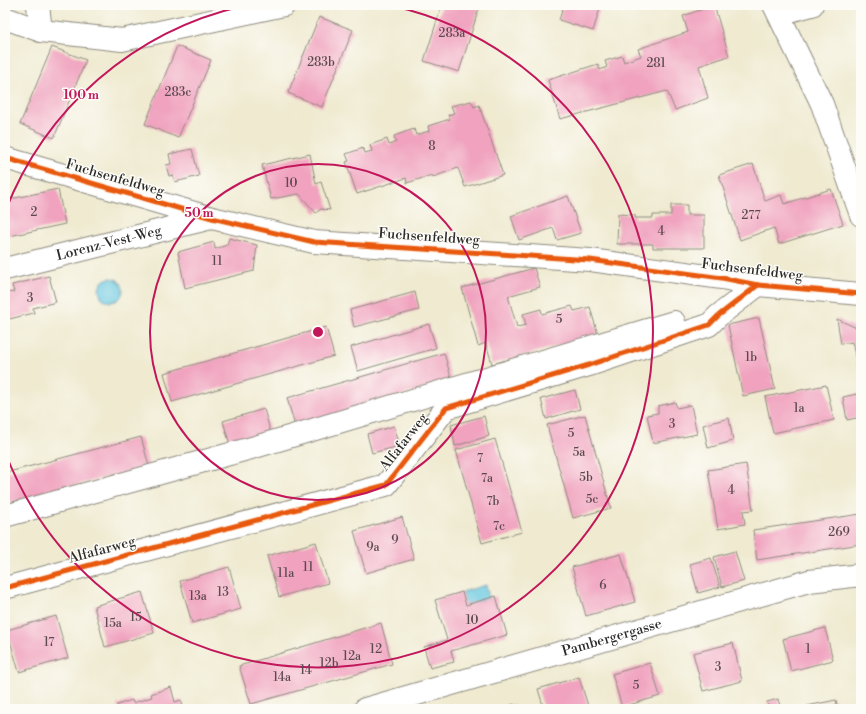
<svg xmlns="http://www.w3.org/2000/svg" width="866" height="714" font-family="'Libre Bodoni',serif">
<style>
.water{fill:#61c5df;stroke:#467885}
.building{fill:#f0a2be}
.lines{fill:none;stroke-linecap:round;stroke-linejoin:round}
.minor-casing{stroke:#8d8a7e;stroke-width:24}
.major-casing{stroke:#8d8a7e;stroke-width:24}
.minor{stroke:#fff;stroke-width:22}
.major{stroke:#fff;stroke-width:22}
.cycleway-casing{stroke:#fdfcf7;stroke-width:8}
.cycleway{stroke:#e8590c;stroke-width:5}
.ring{fill:none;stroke:#c2185b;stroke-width:2}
.labels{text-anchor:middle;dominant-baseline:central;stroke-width:3;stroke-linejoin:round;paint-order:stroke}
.number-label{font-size:12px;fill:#5c4950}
.street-label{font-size:14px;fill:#2b2b2b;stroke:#fdfcf7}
.centre{fill:#c2185b;stroke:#fdfcf7;stroke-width:2}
.ring-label{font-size:12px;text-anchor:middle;font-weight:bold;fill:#c2185b;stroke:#fdfcf7;stroke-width:3;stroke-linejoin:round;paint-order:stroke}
</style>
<rect width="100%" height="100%" fill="#fdfcf7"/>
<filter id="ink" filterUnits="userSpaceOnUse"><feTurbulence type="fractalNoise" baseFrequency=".025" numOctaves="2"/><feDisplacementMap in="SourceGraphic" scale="8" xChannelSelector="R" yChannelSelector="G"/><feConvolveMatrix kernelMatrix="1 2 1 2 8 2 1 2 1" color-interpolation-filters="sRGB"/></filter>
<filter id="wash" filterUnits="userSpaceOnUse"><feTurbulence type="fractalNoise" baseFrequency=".012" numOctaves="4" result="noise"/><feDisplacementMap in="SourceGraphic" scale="16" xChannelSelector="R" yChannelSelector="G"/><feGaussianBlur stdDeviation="0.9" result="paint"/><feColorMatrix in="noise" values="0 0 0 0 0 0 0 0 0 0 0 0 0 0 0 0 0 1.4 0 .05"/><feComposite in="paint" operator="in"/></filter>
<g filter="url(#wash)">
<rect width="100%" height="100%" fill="#efead0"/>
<!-- water -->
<g class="water">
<circle cx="111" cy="290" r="12"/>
<polygon points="486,585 489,598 466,605 462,592"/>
</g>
<g id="blocks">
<!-- building -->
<g class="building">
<polygon points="442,5 480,5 459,72 424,61"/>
<polygon points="564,5 601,5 593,31 559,20"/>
<polygon points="714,5 729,56 699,66 708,98 675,110 667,91 560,119 548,80 598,64 600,70 607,67 605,61 622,56 624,62 641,56 638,49 688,32 683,16"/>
<polygon points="319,17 353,30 322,107 288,93"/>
<polygon points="177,46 211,60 178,138 145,124"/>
<polygon points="52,47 86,60 54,138 20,124"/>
<polygon points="471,101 474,107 479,105 503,175 465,187 458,168 433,177 432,175 407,183 406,178 357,194 346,162 349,161 346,154 363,148 365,153 372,151 370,145 387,139 389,145 396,142 394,136 414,129 416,135 429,131 428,126 450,119 448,115 454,113 451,106"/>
<polygon points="192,149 199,176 175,182 173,175 169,176 166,165 171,164 169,154"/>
<polygon points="310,154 316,184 321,182 330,210 321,209 316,213 299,194 271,199 262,165"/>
<polygon points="753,164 765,201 781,195 784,204 831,189 843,224 779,244 774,228 740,240 719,175"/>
<polygon points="58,189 65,224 5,237 5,200"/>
<polygon points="568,196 581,233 557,240 553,228 519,240 511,216"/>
<polygon points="671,205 687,205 687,215 704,215 704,248 653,248 653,244 617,244 618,214 635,215 635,218 653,218 653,215 671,215"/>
<polygon points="229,238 257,245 254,271 185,288 178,252 214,242 215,249 227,245"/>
<polygon points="534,268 540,287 508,296 517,327 526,325 523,314 541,309 542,314 572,306 574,311 590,307 598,335 492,364 486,343 478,346 462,288"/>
<polygon points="49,276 56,302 33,308 34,313 5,320 5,293 14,292 12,285"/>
<polygon points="415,292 419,310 354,327 350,310"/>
<polygon points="759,318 775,389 743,396 728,325"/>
<polygon points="837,319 861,330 861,379 852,342 841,344"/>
<polygon points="429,324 436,348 358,371 351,347"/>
<polygon points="326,327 334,356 172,402 164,373"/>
<polygon points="444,353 452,381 295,426 287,398"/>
<polygon points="826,385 834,420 773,433 765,397"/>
<polygon points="575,390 580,409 546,419 541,399"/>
<polygon points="861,393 861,417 847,420 843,397"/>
<polygon points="675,402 677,408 691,405 697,434 653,443 647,415 658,413 658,406"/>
<polygon points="264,409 271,434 230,445 223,421"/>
<polygon points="585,415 611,508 573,518 547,425"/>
<polygon points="484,416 489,436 455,446 451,425"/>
<polygon points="729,418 733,441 708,448 703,425"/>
<polygon points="394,426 400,446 372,453 367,434"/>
<polygon points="141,437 149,466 5,504 5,473"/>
<polygon points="495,439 522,532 482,543 456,450"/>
<polygon points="746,464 753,510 743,511 745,524 718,529 708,470"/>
<polygon points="861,514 861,544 757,560 753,530"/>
<polygon points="402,517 414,559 366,573 354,531"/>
<polygon points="316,542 328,583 279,597 267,556"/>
<polygon points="735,551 744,581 722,587 714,557"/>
<polygon points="621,554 635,602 586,616 572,567"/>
<polygon points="711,558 720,587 698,593 690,564"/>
<polygon points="229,567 241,609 192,623 180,581"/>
<polygon points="142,592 154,633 105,647 94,606"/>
<polygon points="462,592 466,605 496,596 507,635 451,651 454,662 430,668 424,647 447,640 435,600"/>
<polygon points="56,616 68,658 19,672 7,630"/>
<polygon points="381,623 392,664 251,704 239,666"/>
<polygon points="825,628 833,660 791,671 783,639"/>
<polygon points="733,643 742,681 703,691 693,653"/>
<polygon points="650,663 660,696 622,707 612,674"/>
<polygon points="579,677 589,709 544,709 538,689"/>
<polygon points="171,687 175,702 181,700 184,709 118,709 117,705 132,700 133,703 152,697 151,694"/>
<polygon points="778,699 781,709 769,709 767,702"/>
<polygon points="836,700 838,709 808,709 807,706"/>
<polygon points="514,704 516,709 499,709"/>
</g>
</g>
</g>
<g filter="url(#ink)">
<use href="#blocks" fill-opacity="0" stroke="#8d8a7e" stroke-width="1"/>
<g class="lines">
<!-- minor casing -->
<g class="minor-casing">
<g id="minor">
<polyline points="38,5 41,31"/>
<polyline points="779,14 812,5"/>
<polyline points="5,18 41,31 122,40 284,5"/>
<polyline points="5,158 212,218 314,242 590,260 722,278 758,285 861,294"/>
<path id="s1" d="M5,269l206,-51"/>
<polyline points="5,516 255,447 674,322"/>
<polyline points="5,588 386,485 446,408 589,365 709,325 718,316 758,285"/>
<path id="s2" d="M365,709l444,-128 52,-6"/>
</g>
</g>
<!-- major casing -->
<g class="major-casing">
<polyline id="major" points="774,5 822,104 861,215"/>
</g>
<!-- minor -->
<use href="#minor" class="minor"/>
<!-- major -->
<use href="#major" class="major"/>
<!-- cycleway casing -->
<g class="cycleway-casing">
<g id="cycleway">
<polyline points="5,158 212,218 314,242 590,260 722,278 758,285 861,294"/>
<polyline points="5,588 386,485 446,408 589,365 709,325 718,316 758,285"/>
</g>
</g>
<!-- cycleway -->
<use href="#cycleway" class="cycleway"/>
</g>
</g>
<!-- distance rings -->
<g class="ring">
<circle cx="318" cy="332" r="168"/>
<path d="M5 212A335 335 0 0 1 243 6M393 6A335 335 0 1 1 5 452"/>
</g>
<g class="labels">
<!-- number labels -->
<g class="number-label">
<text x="452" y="33">283a</text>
<text x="321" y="62">283b</text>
<text x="656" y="63">281</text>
<text x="178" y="92">283c</text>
<text x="432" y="146">8</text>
<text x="291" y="183">10</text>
<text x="34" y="212">2</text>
<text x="751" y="215">277</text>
<text x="661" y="231">4</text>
<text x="217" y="261">11</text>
<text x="30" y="298">3</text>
<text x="559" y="319">5</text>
<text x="751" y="357">1b</text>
<text x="799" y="408">1a</text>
<text x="672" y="424">3</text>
<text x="571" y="433">5</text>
<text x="579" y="452">5a</text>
<text x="480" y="458">7</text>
<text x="586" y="477">5b</text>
<text x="487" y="478">7a</text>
<text x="731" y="490">4</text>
<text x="592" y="499">5c</text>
<text x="493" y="501">7b</text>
<text x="499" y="526">7c</text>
<text x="839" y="532">269</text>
<text x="395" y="540">9</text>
<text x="373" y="547">9a</text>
<text x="308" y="567">11</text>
<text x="286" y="573">11a</text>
<text x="603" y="585">6</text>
<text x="223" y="592">13</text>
<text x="198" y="596">13a</text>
<text x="136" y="617">15</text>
<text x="472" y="620">10</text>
<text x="113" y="623">15a</text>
<text x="49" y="642">17</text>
<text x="376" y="649">12</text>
<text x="808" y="649">1</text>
<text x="352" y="656">12a</text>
<text x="329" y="663">12b</text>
<text x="718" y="667">3</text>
<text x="306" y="670">14</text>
<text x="282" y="677">14a</text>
<text x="636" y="685">5</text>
</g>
<!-- street labels -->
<g class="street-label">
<text transform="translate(115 178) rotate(16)">Fuchsenfeldweg</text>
<text transform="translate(429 237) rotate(4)">Fuchsenfeldweg</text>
<text stroke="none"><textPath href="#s1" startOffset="107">Lorenz-Vest-Weg</textPath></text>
<text transform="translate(752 270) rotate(7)">Fuchsenfeldweg</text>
<text transform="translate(404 442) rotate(-52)">Alfafarweg</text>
<text transform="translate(102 550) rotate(-15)">Alfafarweg</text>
<text stroke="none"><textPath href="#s2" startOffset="257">Pambergergasse</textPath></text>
</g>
</g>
<circle cx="318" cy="332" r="6" class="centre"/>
<g class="ring-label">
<text x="81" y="99">100 m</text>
<text x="199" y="217">50 m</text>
</g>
<!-- margin -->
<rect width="866" height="714" fill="none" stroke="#fdfcf7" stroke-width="20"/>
</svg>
